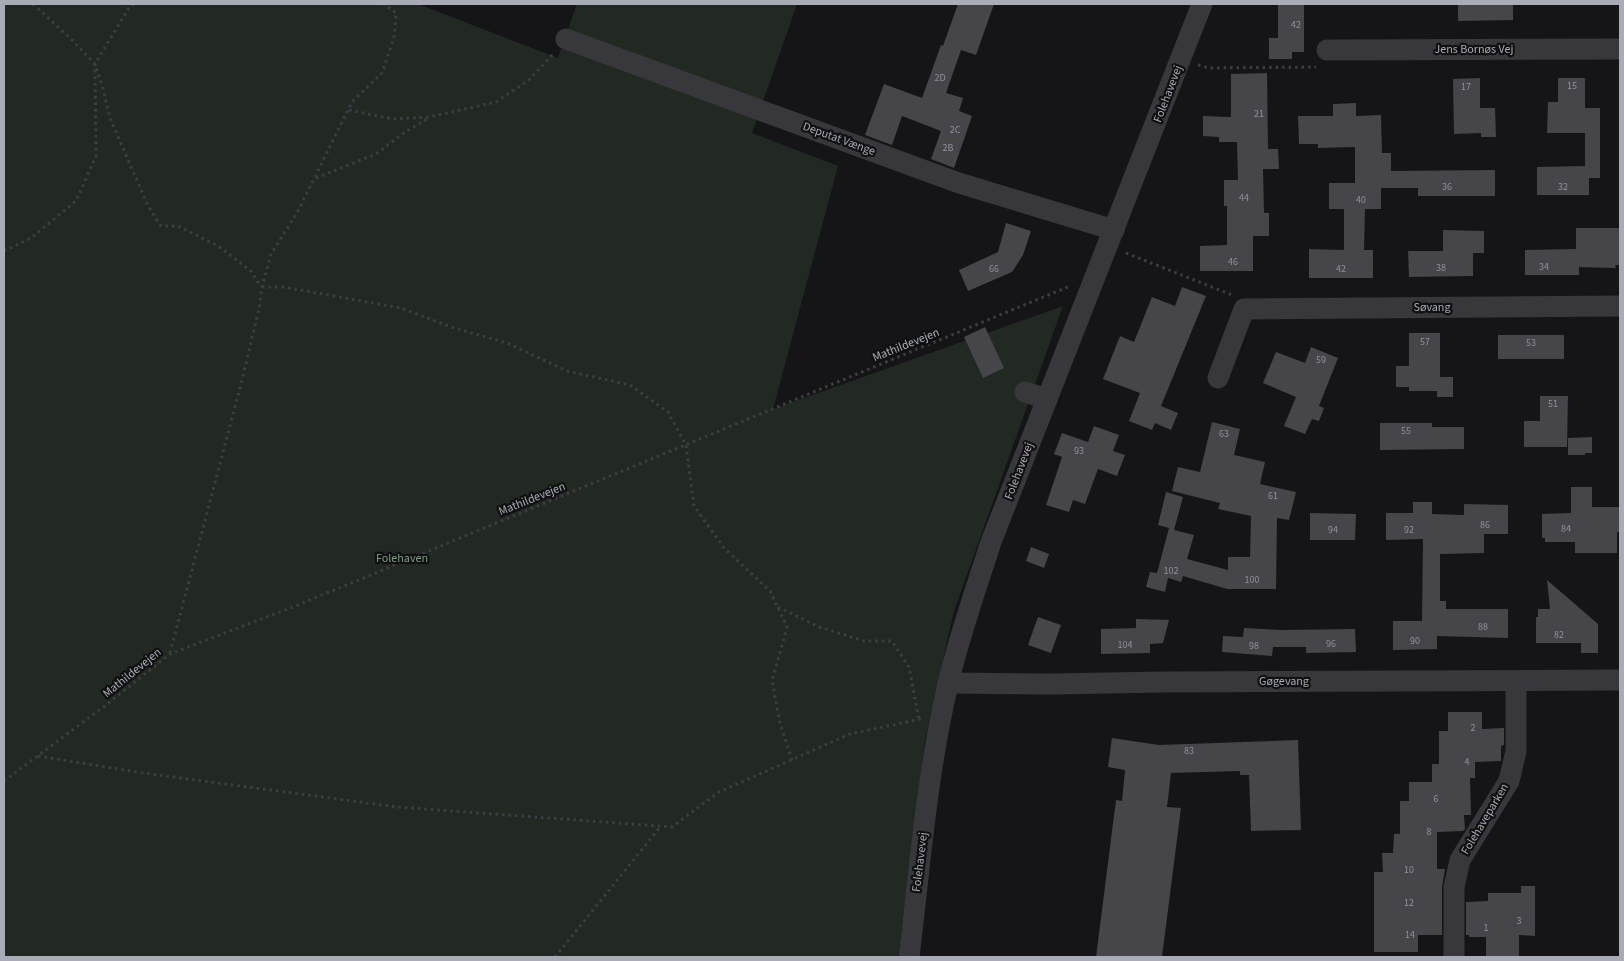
<svg xmlns="http://www.w3.org/2000/svg" width="1624" height="961" font-family="'Source Sans 3',sans-serif">
<style>
.green{fill:#222923}
.building{fill:#45454a}
.lines{fill:none;stroke-linecap:round;stroke-linejoin:round}
.path{stroke:#3d3e42;stroke-width:3;stroke-dasharray:2.5 4;stroke-linecap:butt}
.minor{stroke:#37373c;stroke-width:21}
.labels{text-anchor:middle;dominant-baseline:central;stroke-width:4.5;stroke-linejoin:round;paint-order:stroke}
.number-label{font-size:10px;fill:#90929b}
.street-label{font-size:12px;fill:#a9acb6;stroke:#101012}
.park-label{font-size:12px;fill:#819f85;stroke:#101012}
</style>
<rect width="100%" height="100%" fill="#151517"/>
<!-- green -->
<polygon class="green" points="4,4 418,4 558,58 577,4 797,4 752,133 838,166 773,409 1063,306 954,611 925,740 898,957 4,957"/>
<!-- building -->
<g class="building">
<polygon points="958,4 994,4 976,55 961,50 946,93 963,98 959,111 972,116 954,168 931,159 941,131 902,116 892,145 865,135 884,84 922,98 941,45 943,46"/>
<polygon points="1278,4 1304,4 1304,52 1292,52 1292,59 1269,59 1269,38 1278,38"/>
<polygon points="1458,4 1513,4 1513,20 1458,21"/>
<polygon points="1267,73 1268,149 1278,149 1279,169 1263,169 1264,213 1269,213 1269,236 1253,236 1253,271 1200,271 1200,246 1227,245 1227,206 1224,206 1224,180 1238,180 1237,142 1219,142 1219,137 1203,136 1203,116 1231,117 1231,74"/>
<polygon points="1480,78 1480,108 1495,108 1496,137 1481,137 1481,133 1454,134 1453,79"/>
<polygon points="1558,78 1585,78 1585,108 1600,108 1600,178 1589,178 1589,195 1537,195 1537,167 1585,166 1585,133 1547,133 1548,102 1558,102"/>
<polygon points="1356,103 1356,116 1381,115 1382,153 1391,153 1391,171 1495,170 1495,196 1418,196 1418,188 1381,188 1381,209 1365,209 1364,250 1373,250 1373,278 1309,278 1309,249 1344,250 1344,209 1329,209 1329,183 1355,183 1355,147 1318,148 1318,144 1299,144 1298,116 1333,116 1333,104"/>
<polygon points="1006,223 1031,231 1023,255 1012,272 968,291 959,270 998,252"/>
<polygon points="1576,228 1620,228 1620,265 1615,265 1616,268 1579,267 1579,275 1525,275 1525,250 1576,249"/>
<polygon points="1443,230 1484,231 1484,253 1473,253 1473,276 1409,277 1408,251 1443,251"/>
<polygon points="1182,287 1206,296 1161,406 1178,413 1171,430 1155,423 1152,430 1129,421 1140,393 1103,379 1120,336 1134,342 1152,297 1175,306"/>
<polygon points="985,327 1004,368 983,378 964,337"/>
<polygon points="1409,333 1440,333 1440,377 1453,377 1453,397 1437,397 1437,391 1409,391 1409,387 1396,387 1396,366 1409,366"/>
<rect x="1498" y="335" width="66" height="24"/>
<polygon points="1311,347 1338,358 1319,406 1324,408 1319,421 1312,419 1305,434 1284,426 1296,397 1263,383 1276,352 1305,363"/>
<polygon points="1540,396 1568,396 1567,447 1524,447 1524,421 1540,421"/>
<polygon points="1212,422 1240,429 1234,455 1265,462 1260,484 1296,492 1289,520 1277,518 1276,589 1227,589 1183,576 1181,582 1168,578 1165,592 1146,587 1150,572 1157,573 1169,528 1158,525 1166,492 1183,497 1174,530 1194,535 1187,559 1228,570 1228,557 1250,557 1251,516 1218,509 1220,503 1172,491 1178,467 1200,472"/>
<polygon points="1380,423 1432,423 1432,427 1464,427 1464,449 1380,450"/>
<polygon points="1094,426 1119,435 1113,451 1125,455 1117,476 1098,469 1085,504 1073,500 1069,512 1046,505 1062,457 1054,454 1062,433 1088,442"/>
<polygon points="1592,437 1592,453 1585,453 1585,455 1568,455 1568,438"/>
<polygon points="1571,487 1592,487 1592,507 1620,507 1620,532 1617,532 1617,553 1575,553 1575,542 1545,542 1545,538 1542,538 1542,514 1571,513"/>
<polygon points="1413,502 1432,502 1432,514 1464,515 1464,504 1508,505 1508,534 1484,534 1484,553 1440,554 1440,601 1446,601 1446,609 1508,609 1508,638 1437,636 1437,649 1393,650 1393,621 1422,621 1423,539 1386,540 1386,513 1413,513"/>
<polygon points="1310,513 1356,514 1355,540 1310,540"/>
<polygon points="1031,547 1049,554 1044,568 1026,561"/>
<polygon points="1547,580 1598,624 1598,653 1581,653 1581,643 1536,643 1536,617 1538,617 1538,609 1550,609"/>
<polygon points="1038,617 1061,625 1051,653 1028,645"/>
<polygon points="1136,619 1169,620 1163,643 1150,644 1150,653 1101,654 1101,629 1136,628"/>
<polygon points="1244,628 1281,630 1355,629 1356,652 1306,653 1306,647 1273,647 1272,656 1222,652 1223,636 1243,637"/>
<polygon points="1448,712 1482,712 1482,729 1504,728 1504,745 1501,746 1501,761 1475,762 1475,778 1470,778 1471,815 1464,815 1465,829 1463,831 1437,832 1437,869 1445,869 1442,887 1442,935 1418,935 1418,952 1374,952 1374,872 1383,872 1382,853 1393,853 1394,834 1400,834 1400,801 1409,801 1409,782 1432,782 1432,764 1439,764 1439,731 1448,731"/>
<polygon points="1112,738 1159,745 1298,740 1301,830 1251,831 1249,775 1240,775 1240,771 1171,773 1167,807 1181,808 1162,957 1096,957 1116,800 1122,801 1125,770 1108,767"/>
<polygon points="1521,886 1535,886 1535,936 1519,935 1519,957 1486,957 1486,937 1469,937 1469,935 1466,935 1466,902 1488,901 1488,893 1521,893"/>
</g>
<g class="lines">
<!-- path -->
<g class="path">
<polyline points="33,4 71,39 95,64 102,85 110,118 148,206 161,226 178,226 218,246 251,271 261,287"/>
<polyline points="1198,65 1209,68 1316,67"/>
<polyline points="349,110 393,119 429,117 496,102 529,80 554,53"/>
<polyline points="316,178 376,154 405,132 429,118"/>
<polyline points="4,251 31,238 76,201 96,156 95,64 130,6 134,4"/>
<polyline points="1126,253 1232,295"/>
<polyline points="262,287 283,287 401,308 451,327 507,343 567,371 630,385 668,412 686,445 694,506 724,548 770,591 787,627 772,681 780,723 792,760"/>
<polyline points="778,607 819,627 864,641 892,641 909,667 919,720"/>
<polyline points="170,653 241,384 259,309 262,287 271,254 297,213 352,102 382,73 394,38 396,13 384,4"/>
<polyline points="38,756 143,773 397,807 672,827 719,792 850,734 921,719"/>
<polyline points="4,781 106,705 170,654 298,605 1070,286"/>
<polyline points="555,957 661,826"/>
</g>
<!-- minor -->
<g class="minor">
<polyline points="566,39 959,183 1114,230"/>
<polyline points="1327,50 1620,49"/>
<polyline points="1218,378 1244,309 1620,306"/>
<polyline points="1025,392 1047,399"/>
<polyline points="948,683 1053,684 1164,682 1620,680"/>
<path d="M909,957c11,-91 18,-184 39,-273 11,-48 28,-95 43,-142l211,-538"/>
<polyline points="1454,957 1454,887 1460,860 1509,781 1516,751 1516,681"/>
</g>
</g>
<g class="labels">
<!-- number labels -->
<g class="number-label">
<text x="1296" y="25">42</text>
<text x="940" y="78">2D</text>
<text x="1572" y="86">15</text>
<text x="1466" y="87">17</text>
<text x="1259" y="114">21</text>
<text x="955" y="130">2C</text>
<text x="948" y="148">2B</text>
<text x="1447" y="187">36</text>
<text x="1563" y="187">32</text>
<text x="1244" y="198">44</text>
<text x="1361" y="200">40</text>
<text x="1233" y="262">46</text>
<text x="1544" y="267">34</text>
<text x="1441" y="268">38</text>
<text x="994" y="269">66</text>
<text x="1341" y="269">42</text>
<text x="1425" y="342">57</text>
<text x="1531" y="343">53</text>
<text x="1321" y="360">59</text>
<text x="1553" y="404">51</text>
<text x="1406" y="431">55</text>
<text x="1224" y="434">63</text>
<text x="1079" y="451">93</text>
<text x="1273" y="496">61</text>
<text x="1485" y="525">86</text>
<text x="1566" y="529">84</text>
<text x="1333" y="530">94</text>
<text x="1409" y="530">92</text>
<text x="1171" y="571">102</text>
<text x="1252" y="580">100</text>
<text x="1483" y="627">88</text>
<text x="1559" y="635">82</text>
<text x="1415" y="641">90</text>
<text x="1331" y="644">96</text>
<text x="1125" y="645">104</text>
<text x="1254" y="646">98</text>
<text x="1473" y="728">2</text>
<text x="1189" y="751">83</text>
<text x="1467" y="762">4</text>
<text x="1436" y="799">6</text>
<text x="1429" y="832">8</text>
<text x="1409" y="870">10</text>
<text x="1409" y="903">12</text>
<text x="1519" y="921">3</text>
<text x="1486" y="928">1</text>
<text x="1410" y="935">14</text>
</g>
<!-- street labels -->
<g class="street-label">
<text x="1474" y="49">Jens Bornøs Vej</text>
<text transform="translate(1168 94) rotate(-69)">Folehavevej</text>
<text transform="translate(839 139) rotate(20)">Deputat Vænge</text>
<text x="1432" y="307">Søvang</text>
<text transform="translate(906 345) rotate(-22)">Mathildevejen</text>
<text transform="translate(1019 471) rotate(-69)">Folehavevej</text>
<text transform="translate(532 499) rotate(-22)">Mathildevejen</text>
<text transform="translate(132 673) rotate(-39)">Mathildevejen</text>
<text x="1284" y="681">Gøgevang</text>
<text transform="translate(1485 819) rotate(-59)">Folehaveparken</text>
<text transform="translate(920 862) rotate(-83)">Folehavevej</text>
</g>
<!-- park labels -->
<g class="park-label">
<text x="402" y="558">Folehaven</text>
</g>
</g>
<!-- border -->
<rect width="1624" height="961" fill="none" stroke="#a9acb6" stroke-width="10"/>
</svg>
